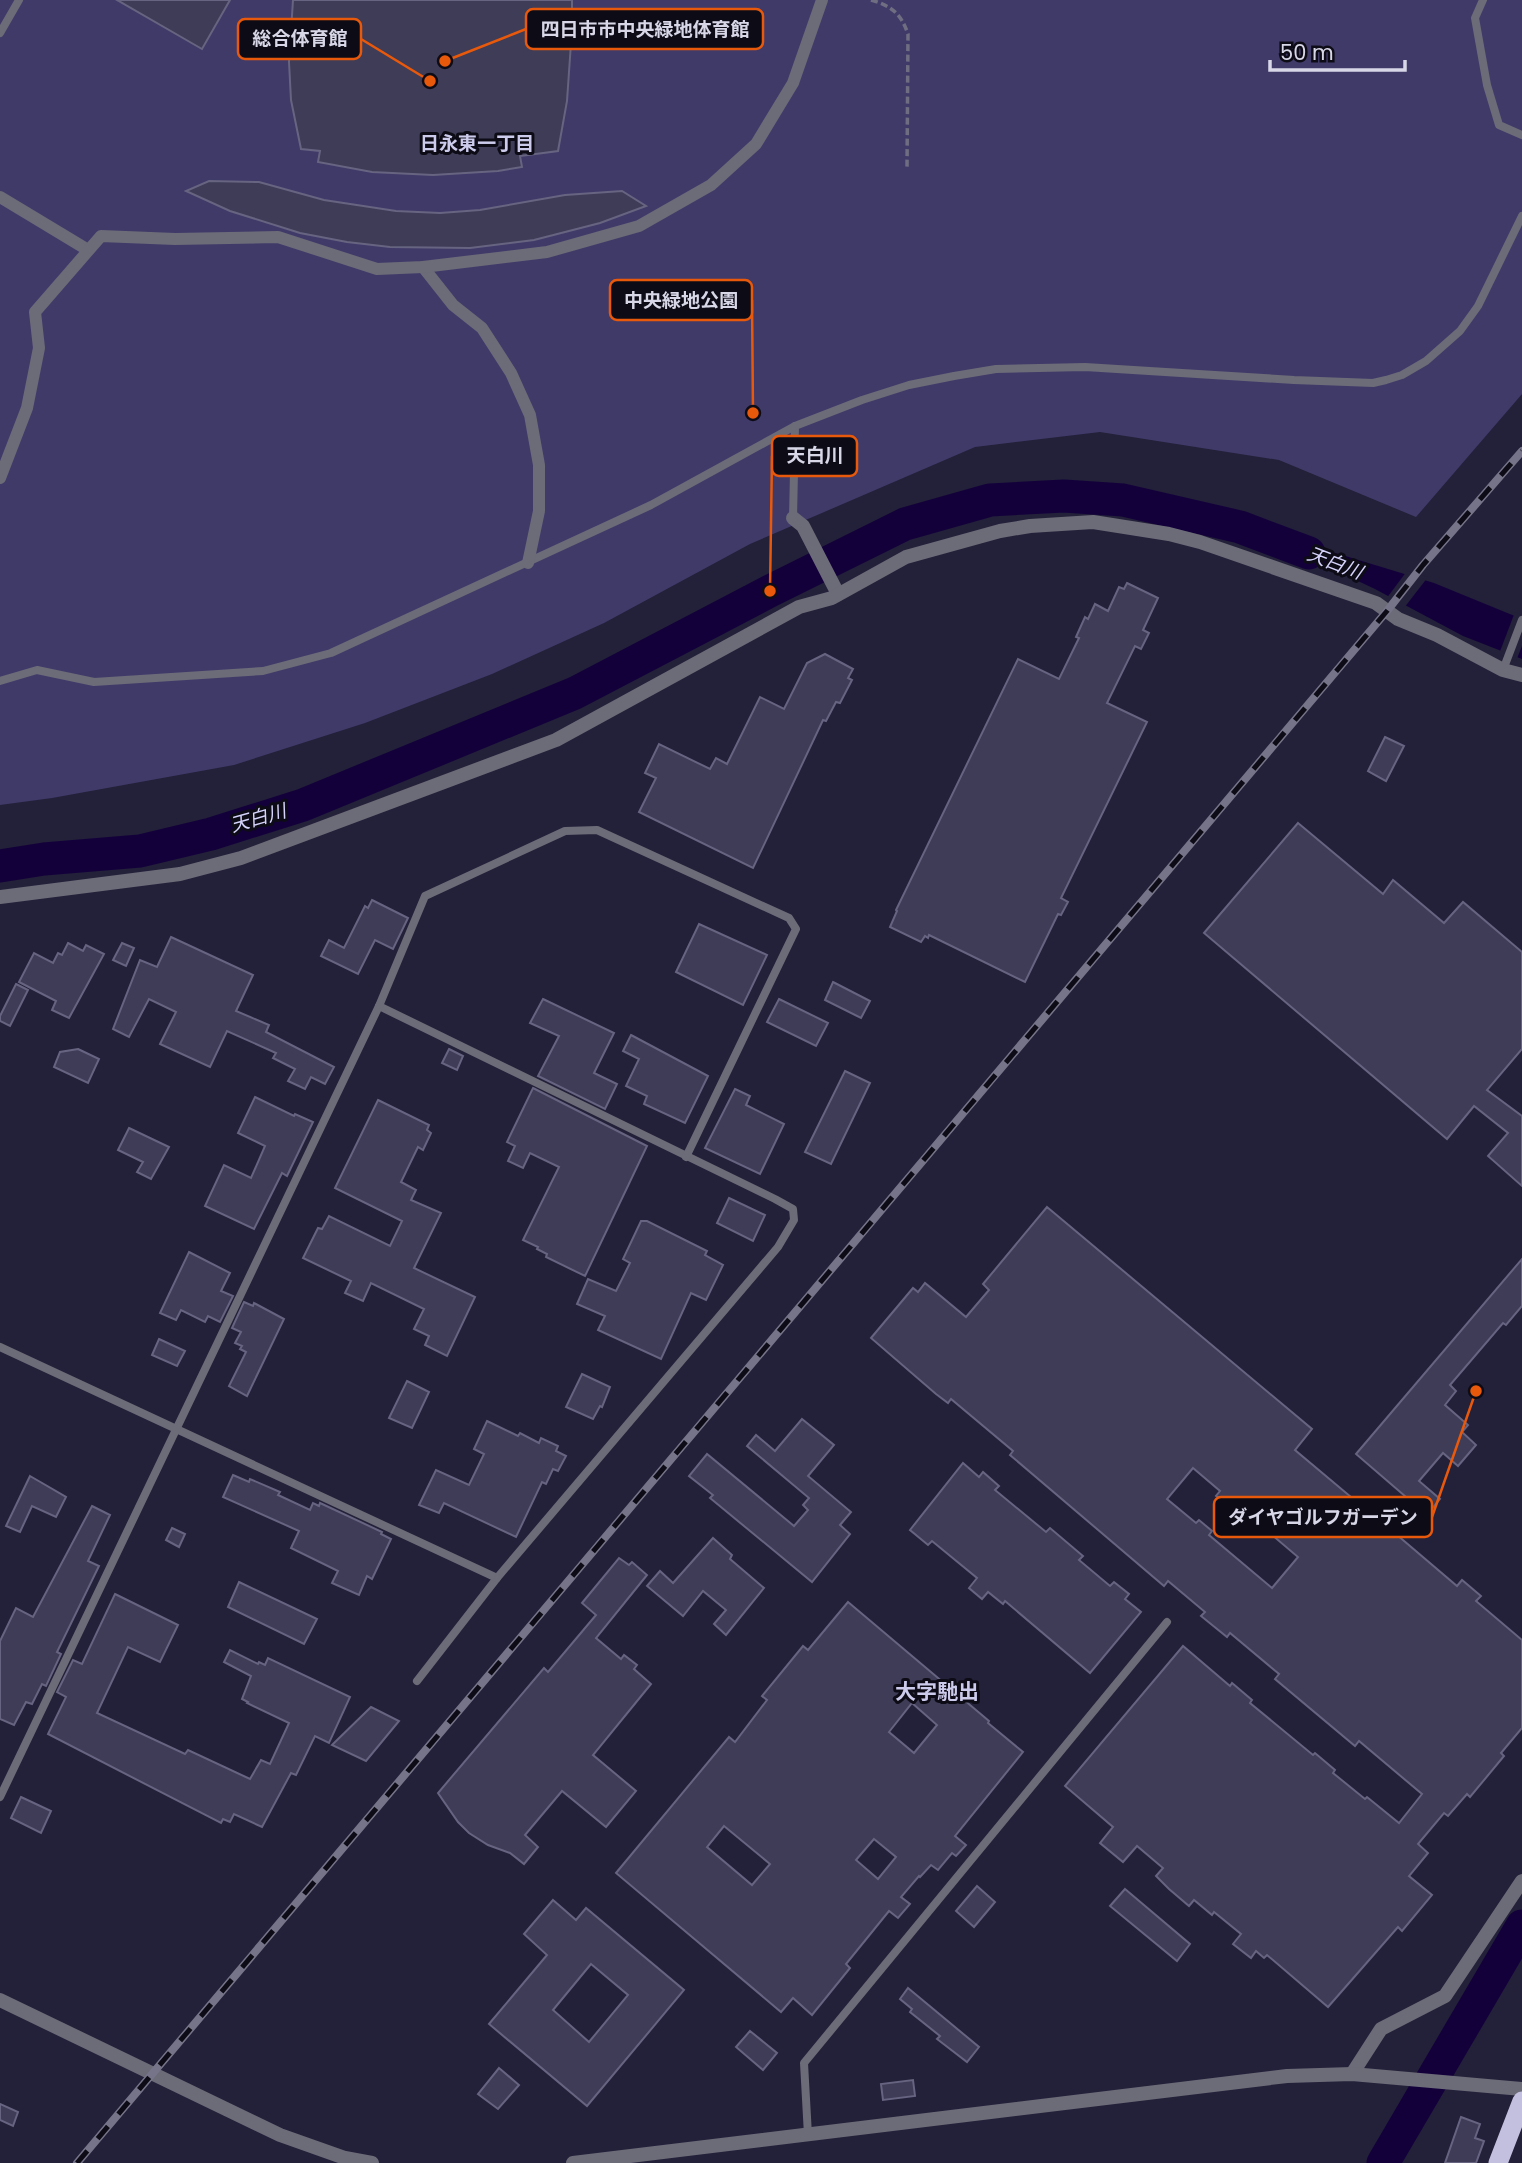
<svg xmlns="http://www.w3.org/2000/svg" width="1522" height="2163" font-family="Poppins,'Noto Sans JP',sans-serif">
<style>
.green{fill:#403a69}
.water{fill:#13003b}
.pier{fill:#232039}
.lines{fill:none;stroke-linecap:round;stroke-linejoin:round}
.river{stroke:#13003b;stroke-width:33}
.building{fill:#3e3c56;stroke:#666480;stroke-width:2;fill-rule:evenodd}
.path{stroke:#6f6d82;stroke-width:3.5;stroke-dasharray:7 3.5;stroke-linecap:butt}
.service{stroke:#6c6b78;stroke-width:8}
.pedestrian{stroke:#6c6b78;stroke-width:12}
.minor{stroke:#6c6b78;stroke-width:14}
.tertiary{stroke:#6c6b78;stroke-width:14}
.trunk{stroke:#c2c0de;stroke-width:19}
.rail-casing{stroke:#767489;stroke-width:8}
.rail{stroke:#0d0c16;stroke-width:5;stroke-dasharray:16;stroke-linecap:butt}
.labels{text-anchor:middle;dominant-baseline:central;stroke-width:6;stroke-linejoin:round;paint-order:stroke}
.neighbourhood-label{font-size:19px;font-weight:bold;fill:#cdcbec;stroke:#0d0c16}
.water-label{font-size:19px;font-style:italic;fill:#d6d4fc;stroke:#0d0c16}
.quarter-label{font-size:21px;font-weight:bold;fill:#cdcbec;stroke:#0d0c16}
.leader{fill:none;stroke:#e8590c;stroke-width:2.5}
.callout-dot{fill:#e8590c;stroke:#0d0c16;stroke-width:2.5}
.callout{fill:#0d0c16;stroke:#e8590c;stroke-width:2.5}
.callout-label{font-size:19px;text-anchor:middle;font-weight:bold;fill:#d8d7e8}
</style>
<rect width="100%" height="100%" fill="#232039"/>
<!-- green -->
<polygon class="green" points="0,0 1522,0 1522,394 1416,517 1279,460 1100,432 975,447 750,544 604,623 492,674 365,723 234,765 52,798 0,805"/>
<!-- water -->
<polygon class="water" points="1231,521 1434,583 1522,619 1522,659 1463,636 1375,589"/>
<!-- pier -->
<g class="pier">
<polygon points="1407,571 1428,577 1404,608 1386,599"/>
<polygon points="1515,612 1522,615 1522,646 1516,661 1499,654"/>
</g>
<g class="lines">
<!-- river -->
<g class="river">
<polyline points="0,866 44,859 140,851 211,834 303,805 575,693 770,591 905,524 990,500 1064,496 1123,500 1240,527 1309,553"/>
<polyline points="1383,2163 1522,1926"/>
</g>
</g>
<!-- building -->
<g class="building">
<polygon points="117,0 230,0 202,49"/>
<polygon points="293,0 572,0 572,26 651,27 651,44 571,43 567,101 558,151 520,156 522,167 498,171 433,175 372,172 318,162 320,151 301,149 291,100 289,62"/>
<polygon points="209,181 259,182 324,200 396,211 440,213 480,210 565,195 622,191 646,206 600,223 534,240 470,248 390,247 347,242 300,233 230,211 186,191"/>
<polygon points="1127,583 1158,598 1143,630 1149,633 1141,649 1135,646 1107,703 1147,722 1061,898 1068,902 1061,915 1058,914 1025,982 929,935 928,938 925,936 921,942 890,927 897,911 896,910 1018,659 1059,679 1079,638 1076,637 1085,617 1088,619 1095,604 1108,611 1119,587 1124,589"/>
<polygon points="825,654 853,669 848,678 852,680 840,703 836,702 826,721 823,720 753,868 639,812 656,778 645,773 659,744 710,769 716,758 727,764 760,697 784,709 807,663"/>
<polygon points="1385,737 1404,746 1386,781 1368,771"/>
<polygon points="1298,823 1383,894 1393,880 1444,923 1463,902 1522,952 1522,1049 1487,1090 1522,1116 1522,1186 1488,1156 1508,1133 1474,1106 1447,1139 1204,933"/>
<polygon points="372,900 408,918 393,949 375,940 358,974 321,956 329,940 344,948 365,906 368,908"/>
<polygon points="699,924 767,955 743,1005 676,972"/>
<polygon points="171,937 253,975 236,1011 269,1025 266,1032 334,1067 325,1084 311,1077 305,1089 288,1081 295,1069 273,1058 276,1053 227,1031 210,1067 160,1044 176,1012 149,999 129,1037 113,1029 140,960 157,967"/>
<polygon points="68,943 83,951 86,945 104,954 69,1018 52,1010 56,1001 19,982 34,953 53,963 58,953 62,955"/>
<polygon points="122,943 134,948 126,966 113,960"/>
<polygon points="833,982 870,1001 861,1018 825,1000"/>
<polygon points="16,984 28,990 10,1026 0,1021 0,1016"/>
<polygon points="543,999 614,1033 594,1073 617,1084 605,1109 538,1076 559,1036 530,1023"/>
<polygon points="779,999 828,1023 816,1046 767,1022"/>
<polygon points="631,1035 708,1076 685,1123 644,1104 647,1096 626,1086 639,1059 623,1051"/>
<polygon points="78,1049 99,1059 88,1083 54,1067 60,1052"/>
<polygon points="449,1049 463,1056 457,1070 442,1063"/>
<polygon points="845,1071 870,1083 831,1164 805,1152"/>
<polygon points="533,1088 647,1146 585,1276 546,1257 547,1254 537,1249 538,1247 523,1240 559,1167 530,1153 523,1168 508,1161 515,1146 507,1142"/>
<polygon points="735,1089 750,1096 746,1105 784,1124 760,1174 705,1148"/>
<polygon points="255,1097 294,1116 295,1114 313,1122 287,1176 282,1173 254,1229 205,1206 224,1165 251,1178 265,1146 238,1133"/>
<polygon points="378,1100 429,1125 427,1130 431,1133 423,1150 418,1147 401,1182 416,1190 411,1200 441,1213 414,1268 475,1297 447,1356 425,1345 429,1336 414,1329 424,1309 371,1283 363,1301 345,1293 351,1281 303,1258 318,1228 322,1229 329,1216 390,1246 402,1221 335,1188"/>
<polygon points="129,1128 169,1147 151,1179 137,1172 143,1162 118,1150"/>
<polygon points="729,1198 765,1215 753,1241 717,1223"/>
<path d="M1047,1207l265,222 -17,21 69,58 5,-5 19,15 -5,5 74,63 5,-6 19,16 -5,5 46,39v88l-21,25 3,3 -34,41 -3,-3 -19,22 -4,-3 -26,31 10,9 -19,23 23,19 -30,36 -4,-4 -70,80 -61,-52 -3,3 -8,-7 -5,7 -18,-14 8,-10 -27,-22 -2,3 -18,-15 -5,6 -20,-17 -13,-13 7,-8 -26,-22 -14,16 -23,-19 13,-16 -48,-41 118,-140 47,40 2,-3 20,17 -2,3 63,52 2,-2 20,17 -2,3 32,26 2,-2 32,26 23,-29 -63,-53 -4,5 -80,-67 4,-5 -49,-41 -3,4 -26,-21 4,-4 -37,-31 -4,5 -154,-131 3,-4 -62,-52 -3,4 -12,-9 -65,-56 42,-50 5,4 7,-9 41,34 23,-27 -6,-6zM1193,1468l27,23 -4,5 18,16 5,-5 59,50 -26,31 -63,-53 3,-4 -13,-11 -3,3 -29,-24z"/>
<polygon points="641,1221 647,1221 707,1251 705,1255 723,1265 706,1300 691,1293 661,1359 598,1330 605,1316 577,1304 588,1279 616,1291 630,1263 623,1259"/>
<polygon points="189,1252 230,1273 221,1291 233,1296 220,1322 208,1316 205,1322 181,1310 176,1320 160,1313"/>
<polygon points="1522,1259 1522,1306 1506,1325 1503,1323 1450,1385 1456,1391 1445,1405 1468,1425 1462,1432 1476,1445 1458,1466 1443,1453 1419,1481 1440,1499 1427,1515 1356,1454"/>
<polygon points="244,1302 253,1306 254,1303 284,1319 247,1396 229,1386 246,1352 240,1349 242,1346 235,1343 241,1332 232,1328"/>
<polygon points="159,1339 185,1351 177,1366 152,1355"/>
<polygon points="582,1374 610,1387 602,1407 600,1406 593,1419 566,1407"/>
<polygon points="407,1381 429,1392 412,1428 389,1418"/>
<polygon points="802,1419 834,1445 808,1476 851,1512 840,1525 850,1534 812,1582 710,1498 713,1495 689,1476 707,1454 794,1526 808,1510 803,1505 809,1498 747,1446 756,1435 775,1451"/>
<polygon points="487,1421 518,1436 520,1433 539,1443 541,1438 558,1446 556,1451 566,1456 558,1471 553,1469 546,1484 542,1482 516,1537 444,1503 439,1513 419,1505 436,1470 469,1485 484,1454 474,1449"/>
<polygon points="963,1463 979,1477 983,1472 999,1486 995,1490 1046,1532 1050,1528 1083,1556 1079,1560 1110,1586 1114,1582 1129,1594 1125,1599 1141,1612 1090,1673 1005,1601 1003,1604 988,1592 982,1599 969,1588 977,1578 932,1541 928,1545 910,1530"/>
<polygon points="233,1475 249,1482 250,1479 280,1492 278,1495 310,1510 313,1503 319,1506 320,1503 382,1532 381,1534 391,1539 372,1579 367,1576 359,1595 332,1583 338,1571 291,1548 299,1531 223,1497"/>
<polygon points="30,1476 66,1497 56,1517 32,1506 20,1532 6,1526"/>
<polygon points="92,1506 110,1515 88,1561 99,1566 57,1652 61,1654 46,1686 42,1684 32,1704 26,1702 14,1725 0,1719 0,1641 16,1608 33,1617"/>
<polygon points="172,1528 185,1534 179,1547 166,1540"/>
<polygon points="713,1538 732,1555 730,1559 764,1588 726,1635 714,1624 726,1610 703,1591 683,1616 647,1586 660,1571 673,1583"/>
<polygon points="619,1558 629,1565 632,1562 647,1575 596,1638 621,1659 624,1655 637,1665 634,1669 651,1684 593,1755 636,1791 606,1827 562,1791 525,1835 538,1847 524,1864 510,1853 488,1845 469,1833 458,1822 438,1793 544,1668 548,1672 596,1615 582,1603"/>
<polygon points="239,1582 317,1619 304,1644 228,1607"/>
<polygon points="115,1594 178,1625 160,1662 128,1647 97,1713 185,1754 188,1750 250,1779 261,1760 270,1764 289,1723 247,1703 248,1702 242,1699 251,1676 224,1662 230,1650 258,1664 259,1662 265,1665 268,1658 350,1697 329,1743 315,1736 296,1775 291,1773 262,1827 234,1814 230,1822 223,1819 221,1823 48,1734 66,1697 57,1692 73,1660 82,1664"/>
<path d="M848,1602l141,119 -1,2 35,29 -68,84 11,9 -10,11 -4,-3 -14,17 -7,-5 -11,12 -1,-1 -18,21 9,7 -12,14 -9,-7 -43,53 4,4 -38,47 -19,-17 -12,14 -165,-139 113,-136 6,5 32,-42 -5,-4 41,-50 5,4zM912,1703l25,22 -23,28 -25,-21zM724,1826l46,38 -18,21 -45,-38zM874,1839l22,18 -18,22 -22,-19z"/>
<polygon points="371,1707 399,1721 366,1761 332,1745"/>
<polygon points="21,1797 51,1811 41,1833 11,1818"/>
<polygon points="977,1886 995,1902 974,1927 956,1911"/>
<polygon points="1125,1889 1190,1944 1177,1961 1110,1906"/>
<path d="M553,1900l23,20 10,-12 98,82 -97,116 -98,-82 58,-69 -23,-21zM591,1964l37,31 -39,47 -36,-32z"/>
<polygon points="908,1988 979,2047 967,2062 937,2039 940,2036 910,2012 912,2009 900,1999"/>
<polygon points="750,2031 777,2053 763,2070 736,2047"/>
<polygon points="499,2068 519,2085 498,2109 478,2094"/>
<polygon points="913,2080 915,2096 883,2100 881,2084"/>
<polygon points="0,2104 18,2112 13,2126 0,2120"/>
<polygon points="1461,2117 1480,2124 1475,2138 1484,2141 1476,2163 1445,2163"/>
</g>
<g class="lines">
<!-- path -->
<path class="path" d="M871,0c21,6 30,14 37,34l-1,135"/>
<!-- service -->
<g class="service">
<polyline points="1483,0 1475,18 1487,85 1499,125 1522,135"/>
<polyline points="0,33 19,0"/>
<polyline points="793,518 795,426"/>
<polyline points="1503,670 1522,620"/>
<polyline points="0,681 37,670 94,682 263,671 331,653 651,505 795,426 862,400 909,385 954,376 996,369 1085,367 1294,380 1373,383 1386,380 1402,375 1426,361 1460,331 1478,306 1522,216"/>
<polyline points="379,1006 775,1199 793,1209 794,1220 778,1247 497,1578 417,1681"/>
<polyline points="0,1347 497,1578"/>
<polyline points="0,1797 379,1006 425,896 565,831 597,830 789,918 796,929 686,1157"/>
<polyline points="808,2135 804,2063 1167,1622"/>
</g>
<!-- pedestrian -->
<g class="pedestrian">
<polyline points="0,197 88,250"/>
<polyline points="423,267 453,305 482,328 511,373 530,415 539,465 539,511 528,563"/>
<polyline points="0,478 27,408 39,348 35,312 101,236 175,239 278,237 377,269 423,267 547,252 639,226 711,185 756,144 793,83 822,0"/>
</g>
<!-- minor -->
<g class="minor">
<polyline points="793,518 803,526 838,594"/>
<polyline points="0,897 180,874 241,858 556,740 799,607 832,598 906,557 1000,531 1030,526 1093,522 1169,534 1200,542 1376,603 1398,619 1437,635 1503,670 1522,675"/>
<polyline points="1352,2074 1381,2029 1445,1996 1522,1881"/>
</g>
<!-- tertiary -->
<g class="tertiary">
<polyline points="0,2000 280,2135 345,2158 372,2163"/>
<polyline points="573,2163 1287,2076 1352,2074 1522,2089"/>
</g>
<!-- trunk -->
<polyline class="trunk" points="1498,2163 1522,2101"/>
<!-- rail casing -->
<g class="rail-casing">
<polyline id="rail" points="77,2163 1387,611 1423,565 1522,451"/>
</g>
<!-- rail -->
<use href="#rail" class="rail"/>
</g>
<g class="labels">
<!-- neighbourhood labels -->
<g class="neighbourhood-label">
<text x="477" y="143">日永東一丁目</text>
</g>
<!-- water labels -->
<g class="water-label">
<text transform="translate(1335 563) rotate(21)">天白川</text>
<text transform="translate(258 818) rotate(-16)">天白川</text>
</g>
<!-- quarter labels -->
<g class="quarter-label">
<text x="937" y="1691">大字馳出</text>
</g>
</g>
<!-- callouts -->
<path class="leader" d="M445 61L526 29M430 81L361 39M753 413L752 300M770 591L772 456M1476 1391L1432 1517"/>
<g class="callout-dot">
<circle cx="445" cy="61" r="7"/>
<circle cx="430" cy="81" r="7"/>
<circle cx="753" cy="413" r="7"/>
<circle cx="770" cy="591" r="7"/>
<circle cx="1476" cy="1391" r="7"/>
</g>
<g class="callout">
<rect x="526" y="9" width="237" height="40" rx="7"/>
<rect x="238" y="19" width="123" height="40" rx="7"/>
<rect x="610" y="280" width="142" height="40" rx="7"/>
<rect x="772" y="436" width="85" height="40" rx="7"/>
<rect x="1214" y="1497" width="218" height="40" rx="7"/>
</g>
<g class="callout-label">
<text x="645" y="36">四日市市中央緑地体育館</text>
<text x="300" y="45">総合体育館</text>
<text x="681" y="307">中央緑地公園</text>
<text x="815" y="462">天白川</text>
<text x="1323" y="1524">ダイヤゴルフガーデン</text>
</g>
<!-- scale -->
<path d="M1270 60v10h135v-10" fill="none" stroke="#d8d7e8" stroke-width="3.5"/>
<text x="1280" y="60" font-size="21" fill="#d8d7e8" stroke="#0d0c16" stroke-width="5" paint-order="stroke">50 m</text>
</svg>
